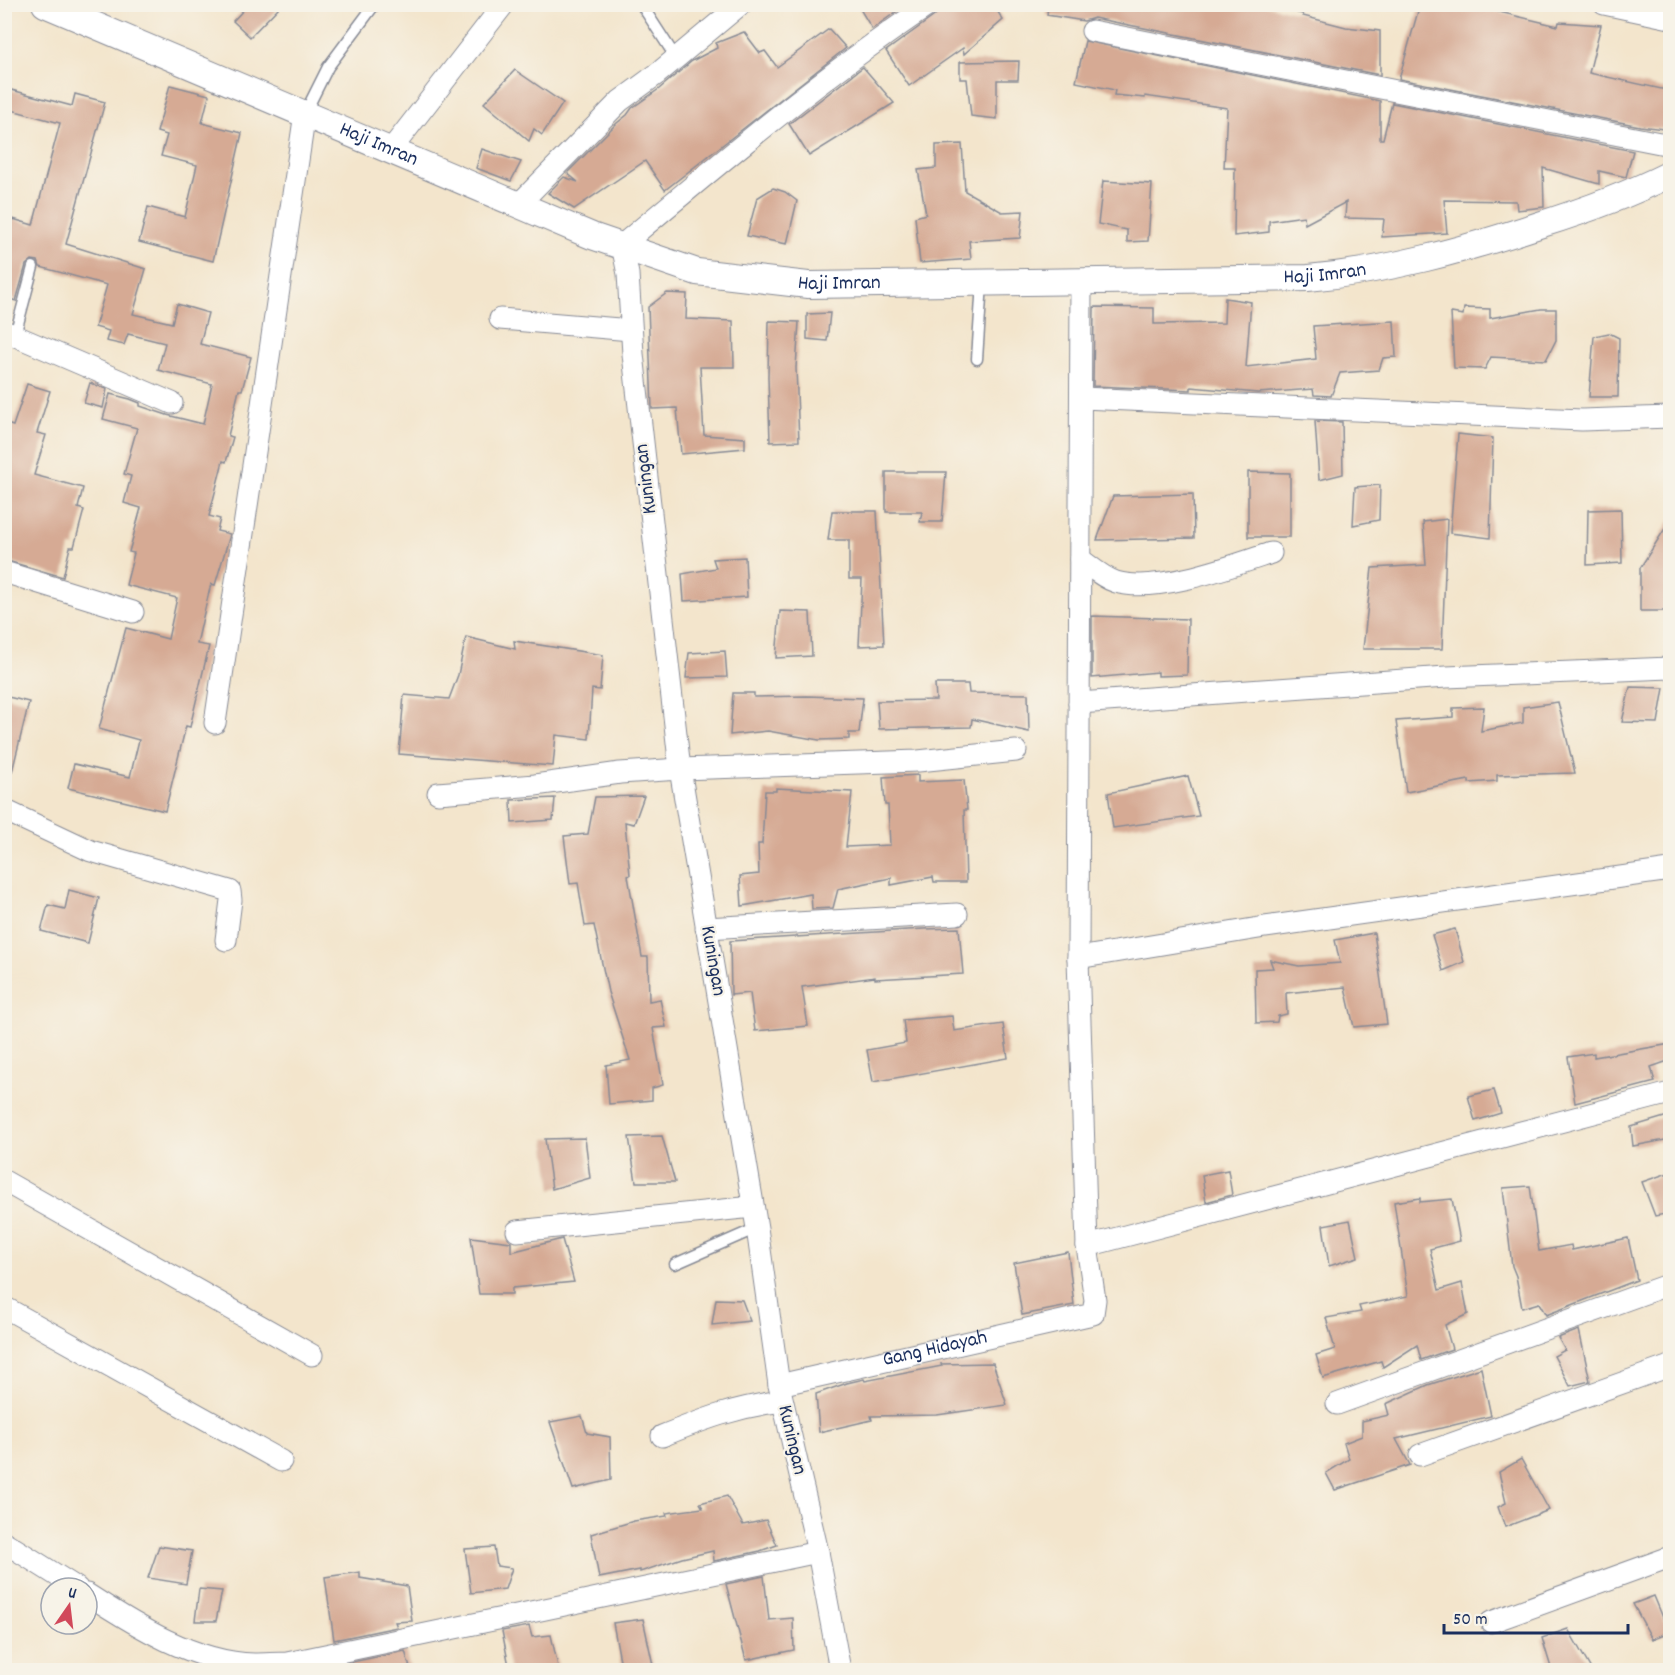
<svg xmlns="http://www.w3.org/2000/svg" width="1675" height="1675" font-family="Dekko,sans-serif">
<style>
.building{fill:#d6aa94}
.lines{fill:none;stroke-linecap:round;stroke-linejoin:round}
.service-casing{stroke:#878a95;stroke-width:13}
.minor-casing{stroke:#878a95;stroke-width:23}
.tertiary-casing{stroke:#878a95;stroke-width:28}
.service{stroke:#fff;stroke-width:10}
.minor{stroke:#fff;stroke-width:21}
.tertiary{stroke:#fff;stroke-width:26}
.labels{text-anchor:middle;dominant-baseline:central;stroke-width:4.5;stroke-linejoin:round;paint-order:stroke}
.street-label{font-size:21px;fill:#1b2f5e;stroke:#f7f3e8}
</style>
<rect width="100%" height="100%" fill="#f7f3e8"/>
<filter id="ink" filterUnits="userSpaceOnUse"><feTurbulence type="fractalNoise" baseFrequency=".0167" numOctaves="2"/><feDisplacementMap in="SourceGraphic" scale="12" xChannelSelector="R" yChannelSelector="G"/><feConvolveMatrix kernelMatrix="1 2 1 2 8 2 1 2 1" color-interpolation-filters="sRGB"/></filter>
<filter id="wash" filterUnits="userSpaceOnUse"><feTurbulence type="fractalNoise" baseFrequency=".008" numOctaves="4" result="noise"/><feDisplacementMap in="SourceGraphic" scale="24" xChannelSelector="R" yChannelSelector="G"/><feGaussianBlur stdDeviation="1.35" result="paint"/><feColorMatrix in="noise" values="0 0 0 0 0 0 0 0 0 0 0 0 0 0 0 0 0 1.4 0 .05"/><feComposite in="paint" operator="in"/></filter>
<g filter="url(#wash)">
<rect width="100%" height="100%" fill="#f3e5cc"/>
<g id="blocks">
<!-- building -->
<g class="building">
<polygon points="249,4 282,4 250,37 233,21"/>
<polygon points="857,4 907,4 872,29"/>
<polygon points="938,4 993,4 1003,20 964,54 963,48 909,86 886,51 933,17 938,12"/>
<polygon points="1048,4 1261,4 1303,14 1303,16 1346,27 1380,31 1380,75 1094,18 1084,21 1047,15"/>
<polygon points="1420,4 1466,4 1558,26 1559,22 1601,25 1589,73 1671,91 1671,130 1640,126 1399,79"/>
<polygon points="829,29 846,48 665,190 645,161 574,209 548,193 564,177 578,182 567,173 617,123 627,115 632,108 659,89 692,61 717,48 716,43 744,32 760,53 765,51 777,67"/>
<polygon points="1085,41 1380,101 1380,139 1383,139 1392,103 1633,151 1626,177 1599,171 1599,184 1543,168 1544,207 1517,210 1516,201 1444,200 1447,233 1382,237 1384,219 1345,218 1346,202 1305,224 1304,216 1269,221 1269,232 1234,236 1235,168 1224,168 1227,108 1145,96 1145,98 1114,95 1115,90 1076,82"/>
<polygon points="1019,61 1018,80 997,80 997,119 971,116 967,79 960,79 960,62"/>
<polygon points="863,67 894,103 809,156 789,124"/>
<polygon points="515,70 563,103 542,135 534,129 529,141 484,103"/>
<polygon points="170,85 209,95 202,123 242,133 213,261 139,242 148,207 185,217 197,165 161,156 167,135 157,132"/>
<polygon points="4,88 72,106 75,94 105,102 66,244 146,269 133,314 172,323 177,304 208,313 200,344 251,357 242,390 239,390 228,436 233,437 226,462 223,461 209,516 220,519 217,531 230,534 229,538 215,585 211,584 203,617 197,644 209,646 190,727 186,726 165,811 68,788 74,764 130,777 139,740 99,729 126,628 168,639 177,598 126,585 134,553 129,552 141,508 124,503 131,476 124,474 137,428 103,419 110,394 130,399 140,403 140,406 167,415 203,424 212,384 158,370 165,343 128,334 124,345 106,341 109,331 95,327 107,285 40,267 38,261 32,260 26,265 16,301 4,297 4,248 13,219 33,225 60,123 4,108"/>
<polygon points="962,144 965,191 1002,212 1023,211 1020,238 969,241 971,259 920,263 915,217 926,214 918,170 936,168 936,145"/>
<polygon points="482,149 521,162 511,181 476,168"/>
<polygon points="1103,181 1152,184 1148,241 1127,242 1127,230 1098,224"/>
<polygon points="773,188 785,192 797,201 787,244 747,236 757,198"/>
<polygon points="667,293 687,294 686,319 733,321 734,367 700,367 704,435 745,438 745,448 681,454 677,408 652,409 648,307"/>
<polygon points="1225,298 1251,302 1246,367 1316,359 1313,326 1394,321 1396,357 1383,358 1379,370 1340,373 1331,396 1314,395 1313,389 1258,393 1191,387 1191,390 1093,386 1094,307 1154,308 1154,324 1224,323"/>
<polygon points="1464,308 1490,309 1490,318 1541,309 1556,309 1556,340 1546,360 1491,357 1485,369 1454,368 1451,313 1463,315"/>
<polygon points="830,313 827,341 807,339 807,314"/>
<polygon points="769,321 799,322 796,368 799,441 770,442 768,377"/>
<polygon points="1609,333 1619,338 1618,397 1589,397 1594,336"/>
<polygon points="90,383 107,389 103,408 84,403"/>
<polygon points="27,384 50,391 37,433 46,435 34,475 83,488 78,508 84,510 74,547 70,547 63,577 4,560 4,423 13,426"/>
<polygon points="1315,421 1342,422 1343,474 1319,480"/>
<polygon points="1458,434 1493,438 1490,538 1450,533"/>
<polygon points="886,472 946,472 942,522 920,522 922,512 886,512"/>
<polygon points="1248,472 1290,473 1290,537 1248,537"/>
<polygon points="1380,485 1379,520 1353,525 1355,487"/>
<polygon points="1193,494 1194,538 1097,540 1113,496"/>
<polygon points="1621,509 1622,563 1587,565 1588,510"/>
<polygon points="832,511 877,511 884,645 859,646 862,579 849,579 849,540 828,540"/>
<polygon points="1447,519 1442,649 1363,649 1372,568 1426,565 1423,522"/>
<polygon points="1671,519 1671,611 1640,611 1640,568"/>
<polygon points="745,557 747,597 684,601 682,574 716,568 713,559"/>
<polygon points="780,611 810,612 812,656 776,658"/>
<polygon points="1092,616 1188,619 1187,675 1158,676 1158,672 1092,678"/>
<polygon points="466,637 515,649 514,641 603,655 600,690 592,689 589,739 556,735 553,766 399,754 404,695 449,699 458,675"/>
<polygon points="725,651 727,677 686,678 689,653"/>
<polygon points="935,684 968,684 969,693 1028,694 1029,732 972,719 971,727 879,729 877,701 936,700"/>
<polygon points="1630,687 1664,688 1658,723 1622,722"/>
<polygon points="733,693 754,693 754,697 807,696 863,698 859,733 849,733 849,739 819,740 768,731 730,735"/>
<polygon points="4,696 29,702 12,772 4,771"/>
<polygon points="1558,702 1575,773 1497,775 1497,781 1469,783 1469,780 1406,792 1396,721 1453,717 1453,708 1484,707 1481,731 1523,723 1523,707"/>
<polygon points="918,775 918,782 964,780 967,810 964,810 966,882 934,882 933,877 891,885 891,878 838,889 833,908 812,909 811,894 742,906 740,876 759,874 758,844 762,844 765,791 776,791 776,788 852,792 846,847 890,845 888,805 885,805 883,777"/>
<polygon points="1188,776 1199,816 1113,828 1108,793"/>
<polygon points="644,796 634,824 625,822 630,875 628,876 642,957 648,957 649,1001 660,999 666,1027 653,1028 663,1085 652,1088 652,1100 609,1104 606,1065 630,1060 608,992 594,925 585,926 578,883 570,884 564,836 588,834 595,797"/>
<polygon points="555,798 553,820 512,823 511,800"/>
<polygon points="69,890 99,898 88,943 41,931 48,905 65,909"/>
<polygon points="959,928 963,974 875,979 875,977 802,987 808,1026 755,1031 750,993 731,995 730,941 924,929"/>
<polygon points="1455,929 1464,962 1443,971 1432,935"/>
<polygon points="1374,933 1387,1024 1354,1027 1345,987 1286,993 1287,1014 1278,1016 1277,1022 1256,1023 1255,969 1273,968 1270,960 1299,966 1340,963 1335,940"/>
<polygon points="952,1016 954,1031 1003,1024 1008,1058 873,1082 867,1050 906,1043 903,1020"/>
<polygon points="1671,1044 1671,1060 1651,1067 1655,1082 1575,1103 1568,1057 1594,1053 1594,1057"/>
<polygon points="1494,1090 1501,1113 1475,1121 1468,1096"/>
<polygon points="1671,1115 1671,1139 1633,1146 1631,1127"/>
<polygon points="662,1136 675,1182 636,1182 629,1137"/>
<polygon points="585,1138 590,1178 552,1189 545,1139"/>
<polygon points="1228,1170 1232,1195 1206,1202 1202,1175"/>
<polygon points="1671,1172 1671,1213 1655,1216 1642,1182"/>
<polygon points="1530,1186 1539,1251 1571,1245 1572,1250 1628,1238 1637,1280 1546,1315 1539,1303 1522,1308 1516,1276 1512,1266 1503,1188"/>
<polygon points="1420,1198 1420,1202 1452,1199 1460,1241 1430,1249 1439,1290 1462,1283 1468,1314 1445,1325 1452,1349 1421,1360 1417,1345 1383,1367 1381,1361 1323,1378 1316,1355 1335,1349 1326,1318 1361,1312 1359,1306 1408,1296 1394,1202"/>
<polygon points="1350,1220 1358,1257 1329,1266 1323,1225"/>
<polygon points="471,1237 511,1242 511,1252 562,1239 574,1282 512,1288 512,1294 479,1294"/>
<polygon points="1068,1252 1074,1305 1022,1315 1014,1263"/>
<polygon points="716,1299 742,1300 750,1321 712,1325"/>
<polygon points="1579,1330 1590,1381 1570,1386 1554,1356 1565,1350 1558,1338"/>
<polygon points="993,1363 1007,1405 937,1415 871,1416 872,1420 819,1432 816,1394 847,1383 864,1379 865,1381 942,1366 941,1364"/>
<polygon points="1481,1368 1491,1416 1396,1439 1410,1465 1335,1490 1326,1473 1349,1459 1344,1443 1362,1436 1362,1421 1389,1415 1386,1404 1428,1385"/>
<polygon points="582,1416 587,1433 610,1437 611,1480 573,1489 550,1422"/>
<polygon points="1521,1459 1549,1510 1505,1527 1498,1507 1506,1503 1499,1472"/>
<polygon points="727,1496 743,1525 766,1520 777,1545 760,1551 714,1561 713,1551 682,1558 640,1572 640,1570 599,1578 591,1534 634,1521 667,1516 666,1513 703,1508 700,1503"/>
<polygon points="159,1546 192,1551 186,1584 148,1578"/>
<polygon points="494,1547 497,1566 512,1568 505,1589 471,1593 465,1549"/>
<polygon points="360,1572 360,1578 407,1586 412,1621 395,1622 397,1627 334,1640 325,1577"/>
<polygon points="764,1576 769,1620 793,1618 794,1650 746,1660 726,1584"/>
<polygon points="199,1589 222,1591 216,1621 195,1621"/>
<polygon points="1654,1596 1669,1632 1652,1639 1633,1604"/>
<polygon points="643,1619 653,1665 622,1671 613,1623"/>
<polygon points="529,1626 532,1637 551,1635 559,1671 510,1671 502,1631"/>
<polygon points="1568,1629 1592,1671 1552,1671 1542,1638"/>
<polygon points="405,1651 411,1671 338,1671 338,1665"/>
</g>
</g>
</g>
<g filter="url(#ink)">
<use href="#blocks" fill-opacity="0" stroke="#878a95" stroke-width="1.5"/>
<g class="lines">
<!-- service casing -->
<g class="service-casing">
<g id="service">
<polyline points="641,4 676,58"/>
<polyline points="305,113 328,67 375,4"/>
<polyline points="15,335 33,267"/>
<polyline points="977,359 982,283"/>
<polyline points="675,1264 757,1228"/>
</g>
</g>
<!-- minor casing -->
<g class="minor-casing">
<g id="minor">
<polyline points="1604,4 1670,18"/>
<polyline points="1092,31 1670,145"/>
<polyline points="390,151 504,4"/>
<polyline points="519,204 620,101 657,74 741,4"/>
<polyline points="1081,281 1078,958 1087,1246"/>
<polyline points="500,319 631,330"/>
<polyline points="4,331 172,403"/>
<polyline points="1082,398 1582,420 1670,417"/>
<path d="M1080,559c11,8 23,19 36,23 40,12 116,-16 155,-29"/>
<polyline points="4,572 133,612"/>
<polyline points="1079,703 1446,677 1670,668"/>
<polyline points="215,723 305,113"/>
<polyline points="438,793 535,785 620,773 680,769 918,761 1016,751"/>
<polyline points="4,810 91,851 230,891 231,900 226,940"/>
<polyline points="706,928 957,914"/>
<polyline points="1078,958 1265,927 1670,870"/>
<polyline points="4,1181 312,1355"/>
<polyline points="517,1231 753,1207"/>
<polyline points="4,1307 281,1461"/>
<path id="s1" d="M779,1385l314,-71 2,-14 -8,-54 583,-153"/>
<polyline points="1337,1404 1670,1284"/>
<path d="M662,1436c42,-17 74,-29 120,-35"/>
<polyline points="1420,1455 1670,1366"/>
<polyline points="4,1542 77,1588"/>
<path d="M87,1594c48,31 108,69 167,70 11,0 22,-1 33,-1l531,-111"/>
<polyline points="1491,1622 1670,1557"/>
<path d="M840,1670l-22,-118 -39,-167 -22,-157 -77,-459 -47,-415 -5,-80 -6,-29c99,-83 197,-166 304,-238"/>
</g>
</g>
<!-- tertiary casing -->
<g class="tertiary-casing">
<g id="tertiary">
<path id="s2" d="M45,4l547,232 105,36 111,13 500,-7c79,-7 156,-28 231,-53 45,-14 89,-30 131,-51"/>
</g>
</g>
<!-- service -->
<use href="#service" class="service"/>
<!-- minor -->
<use href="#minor" class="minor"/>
<!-- tertiary -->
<use href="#tertiary" class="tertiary"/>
</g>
</g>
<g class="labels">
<!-- street labels -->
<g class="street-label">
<text stroke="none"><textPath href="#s2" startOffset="362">Haji Imran</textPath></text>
<text stroke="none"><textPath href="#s2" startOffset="1334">Haji Imran</textPath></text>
<text stroke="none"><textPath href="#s2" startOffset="848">Haji Imran</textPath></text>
<text transform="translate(647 479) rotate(-97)">Kuningan</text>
<text transform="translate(712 961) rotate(80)">Kuningan</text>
<text stroke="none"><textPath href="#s1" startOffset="160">Gang Hidayah</textPath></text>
<text transform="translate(791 1440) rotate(77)">Kuningan</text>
</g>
</g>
<!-- margin -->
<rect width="1675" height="1675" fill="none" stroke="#f7f3e8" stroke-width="24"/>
<!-- north arrow -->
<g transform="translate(69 1606) rotate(14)"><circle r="28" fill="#f7f3e8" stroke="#9fa5b1" stroke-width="1.5"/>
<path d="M0-4.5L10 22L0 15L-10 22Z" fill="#d1495b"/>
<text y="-9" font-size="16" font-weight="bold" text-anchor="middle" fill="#1b2f5e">U</text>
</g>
<!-- scale -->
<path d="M1444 1624v9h184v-9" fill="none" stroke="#1b2f5e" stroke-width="3"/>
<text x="1453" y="1624" font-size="18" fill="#1b2f5e" stroke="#f7f3e8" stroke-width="4.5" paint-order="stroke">50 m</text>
</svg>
